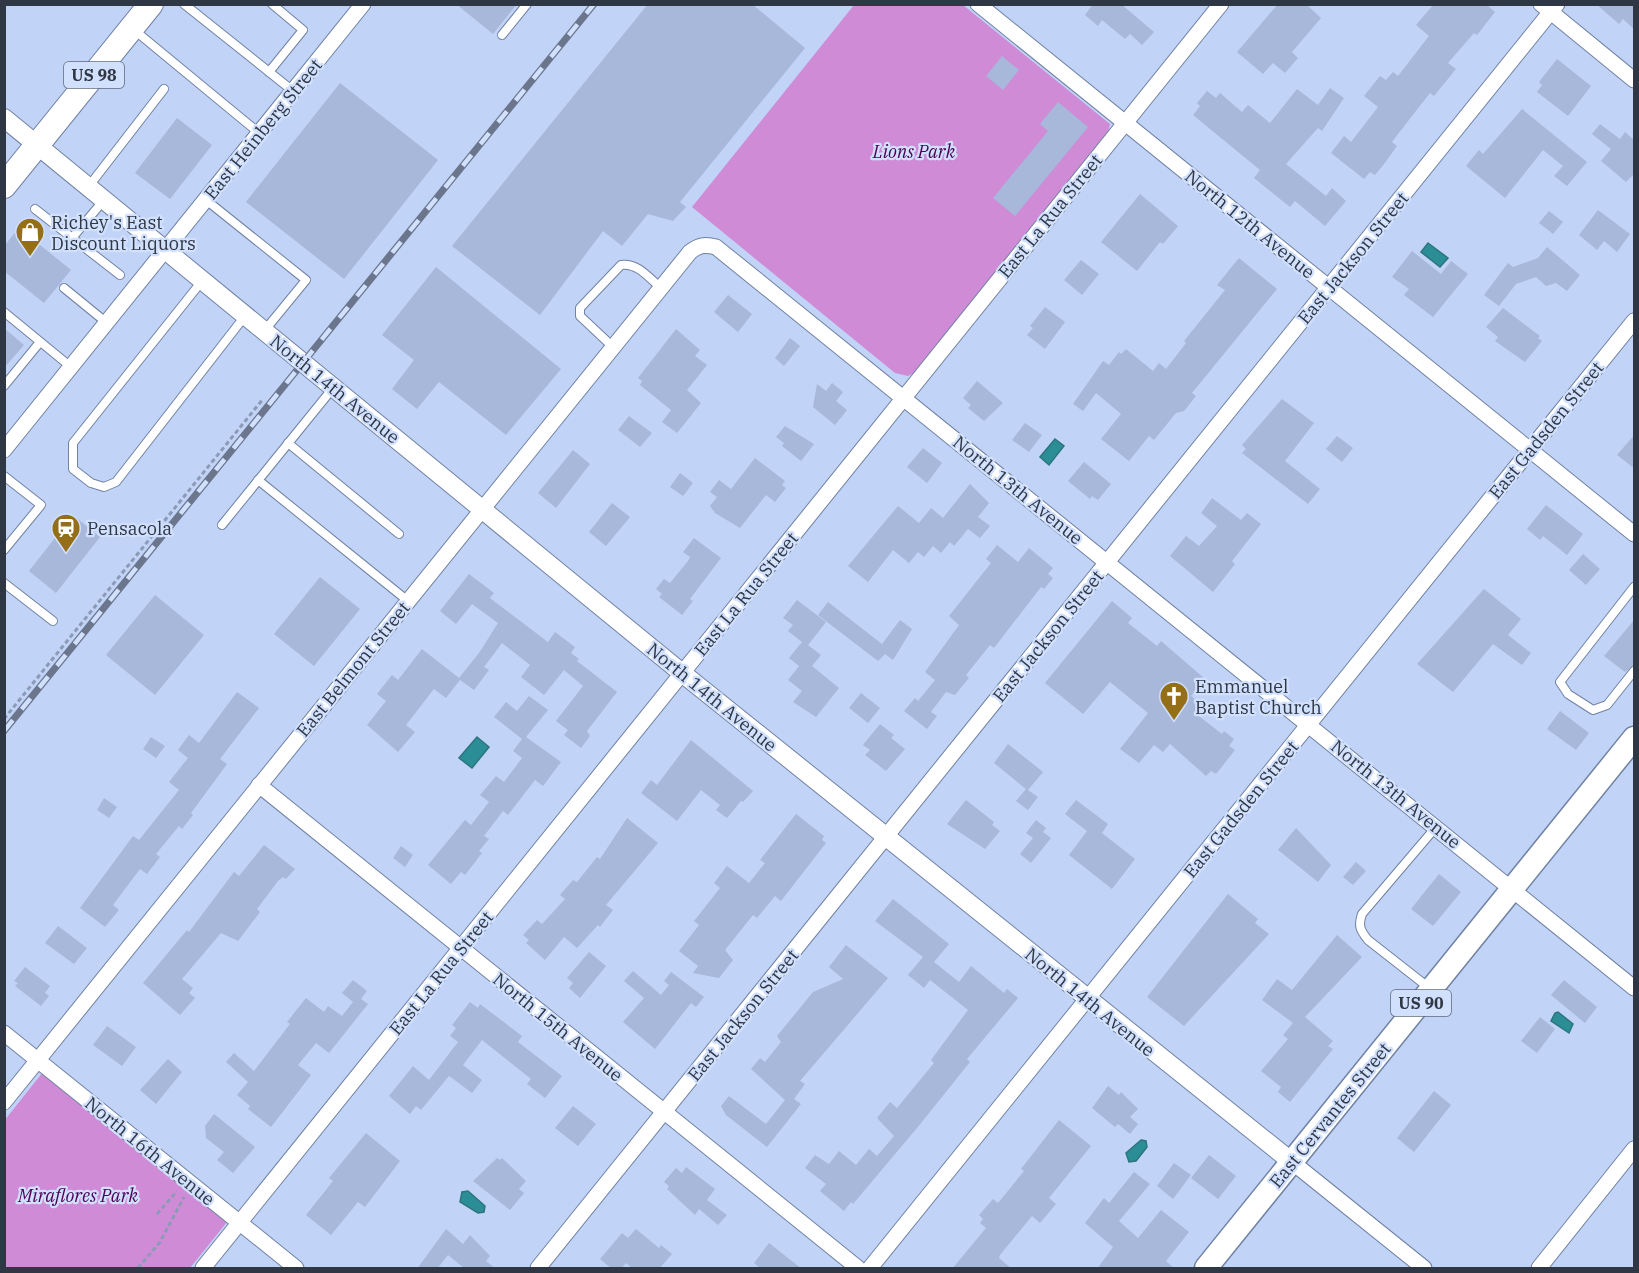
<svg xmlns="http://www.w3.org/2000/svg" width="1639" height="1273" font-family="'IBM Plex Serif',serif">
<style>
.green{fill:#cf8bd6}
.water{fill:#2b8e97;stroke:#2c747e;stroke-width:1.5}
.building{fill:#a7b8db}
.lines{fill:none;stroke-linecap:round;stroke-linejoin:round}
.service-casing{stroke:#7182a2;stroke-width:10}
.minor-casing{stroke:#7182a2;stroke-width:17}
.tertiary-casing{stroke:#7182a2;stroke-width:20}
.primary-casing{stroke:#7182a2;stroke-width:25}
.trunk-casing{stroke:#7182a2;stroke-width:26}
.path{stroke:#8c9ab6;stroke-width:3;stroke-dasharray:4.5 3;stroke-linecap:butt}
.service{stroke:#fff;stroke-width:8}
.minor{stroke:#fff;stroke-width:15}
.tertiary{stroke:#fff;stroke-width:18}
.primary{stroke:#fff;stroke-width:22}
.trunk{stroke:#fff;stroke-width:24}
.rail-casing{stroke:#6b768d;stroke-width:7}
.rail{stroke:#d1e0fd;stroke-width:4.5;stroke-dasharray:14;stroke-linecap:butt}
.labels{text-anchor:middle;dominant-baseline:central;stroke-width:4.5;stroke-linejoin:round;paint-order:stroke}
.shield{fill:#d1e0fd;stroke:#60697c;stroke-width:1.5}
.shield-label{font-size:16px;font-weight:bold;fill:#2f3644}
.street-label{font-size:18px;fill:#2f3644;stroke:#d1e0fd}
.park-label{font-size:18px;font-style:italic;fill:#4d0055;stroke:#d1e0fd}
.poi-label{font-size:18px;fill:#2f3644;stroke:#d1e0fd;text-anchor:start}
</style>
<rect width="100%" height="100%" fill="#c1d3f7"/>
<!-- green -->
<g class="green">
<polygon points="854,5 963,5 1110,124 1108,133 914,373 908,376 895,373 692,207"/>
<polygon points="43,1072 227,1222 190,1268 5,1268 4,1121"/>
</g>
<!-- water -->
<g class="water">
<polygon points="1428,243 1448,258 1440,267 1421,252"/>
<polygon points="1055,439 1064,446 1049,465 1040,457"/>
<polygon points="477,737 489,747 472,768 459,758"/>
<polygon points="1558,1012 1573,1024 1569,1033 1551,1021 1555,1013"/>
<polygon points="1141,1140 1146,1141 1147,1147 1136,1161 1129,1162 1126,1153"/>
<polygon points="468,1191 485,1206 484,1212 478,1213 460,1202 462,1192"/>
</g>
<!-- building -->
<g class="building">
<polygon points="456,4 517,4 493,34"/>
<polygon points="648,4 752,4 805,48 680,202 686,207 673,221 648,214 622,246 603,231 540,315 452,246"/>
<polygon points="1093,4 1121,4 1154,32 1142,45 1130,34 1125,39 1102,20 1098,26 1085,15"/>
<polygon points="1278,4 1306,4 1321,18 1292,52 1298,58 1285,73 1273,63 1263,74 1237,52"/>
<polygon points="1434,4 1486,4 1495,12 1477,35 1474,33 1448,63 1456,69 1434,96 1430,93 1398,134 1392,142 1397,146 1384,164 1375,175 1370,172 1364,179 1331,153 1344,136 1351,142 1378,107 1364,96 1380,76 1386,80 1393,72 1398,76 1429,36 1416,25"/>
<polygon points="1596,4 1635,4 1635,30 1623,19 1619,24"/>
<polygon points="1002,56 1019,70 1003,90 986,76"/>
<polygon points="1557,59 1591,86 1568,116 1537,92 1542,85 1539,82"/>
<polygon points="340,83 438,160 344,279 246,202"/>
<polygon points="1330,88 1344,98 1322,131 1318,128 1286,164 1326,196 1332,188 1346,201 1325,226 1295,201 1290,207 1254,178 1260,170 1193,115 1200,106 1197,103 1207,91 1216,98 1220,93 1242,112 1248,105 1270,123 1297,89 1318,105"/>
<polygon points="1058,102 1088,127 1015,216 993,198 1048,131 1040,124"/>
<polygon points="1522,109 1587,162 1567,186 1554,176 1563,166 1543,150 1505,198 1466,166 1479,150 1483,154"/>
<polygon points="177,118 212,145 170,199 135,173"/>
<polygon points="1600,124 1620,139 1625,132 1635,141 1635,173 1626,182 1601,161 1611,149 1592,134"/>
<polygon points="1140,194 1178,226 1163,244 1160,242 1137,271 1101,242"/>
<polygon points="1598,210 1630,234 1617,252 1604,241 1597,250 1579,235"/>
<polygon points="1549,211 1563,222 1553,234 1539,223"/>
<polygon points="19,228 71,270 44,303 4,271 4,246"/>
<polygon points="1547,247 1580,275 1567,291 1556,283 1546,286 1536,277 1516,284 1499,306 1484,295 1508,263 1513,267 1538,258"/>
<polygon points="1412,251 1441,274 1451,261 1468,274 1433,317 1404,295 1409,289 1392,277"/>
<polygon points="1239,258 1277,289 1192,393 1196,396 1184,411 1176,413 1154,440 1149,436 1129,461 1101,439 1121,414 1096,393 1083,411 1073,404 1103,361 1109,365 1119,352 1121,354 1126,349 1153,371 1159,363 1166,369 1186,343 1184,341 1225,290 1217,285"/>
<polygon points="1081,260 1099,274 1082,295 1064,280"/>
<polygon points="436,267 561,369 506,435 439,382 417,409 392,389 414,360 382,335"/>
<polygon points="728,295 752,314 738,332 714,312"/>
<polygon points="1045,307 1065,322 1045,349 1027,335 1033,328 1030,326"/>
<polygon points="1503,308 1540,336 1538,338 1542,341 1525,362 1495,341 1498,337 1486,327"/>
<polygon points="4,328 24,345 4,368"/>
<polygon points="676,329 700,350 695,356 707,365 687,390 701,403 677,433 662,422 671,410 640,385 642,381 638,378"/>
<polygon points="790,338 800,346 784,366 775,358"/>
<polygon points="977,381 1003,403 984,421 968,408 971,405 963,398"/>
<polygon points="832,383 843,392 836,401 847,410 835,425 813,407 817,384 826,391"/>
<polygon points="1282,399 1314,423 1285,461 1320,489 1308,504 1242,453 1246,449 1242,445"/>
<polygon points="629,416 652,433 640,447 618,430"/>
<polygon points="1025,423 1042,435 1029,452 1012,440"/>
<polygon points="785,426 814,444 801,461 782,446 784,443 776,437"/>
<polygon points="1635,434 1635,469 1617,455"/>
<polygon points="1337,436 1353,448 1342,462 1326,449"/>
<polygon points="923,448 942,463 927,483 907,467"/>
<polygon points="573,450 590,464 556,508 538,493"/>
<polygon points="755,458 785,481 782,485 786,488 775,502 766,495 740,528 715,513 710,506 717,497 710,492 719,480 731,489"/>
<polygon points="1084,462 1111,484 1098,500 1092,496 1090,499 1068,481"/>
<polygon points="680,473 693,483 683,496 670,487"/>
<polygon points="970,484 989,503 978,517 990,526 980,538 968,529 954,546 950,542 941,553 933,546 924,557 918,552 909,563 893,550 868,582 848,566 898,506 919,523 931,508 943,518"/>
<polygon points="1212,498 1241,520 1247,513 1261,524 1232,561 1235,564 1213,592 1170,556 1186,536 1199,546 1217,526 1201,513"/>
<polygon points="612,503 630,517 606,546 589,532"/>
<polygon points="1546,505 1583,534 1567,555 1543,536 1540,540 1527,529"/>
<polygon points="73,515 100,537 56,593 29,571"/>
<polygon points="694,538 721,558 690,599 693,601 682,615 659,597 662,594 656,589 664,579 670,583 688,561 690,557 683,552"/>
<polygon points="997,545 1018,562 1029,548 1053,568 1048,574 1053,578 1044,589 1041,587 994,648 990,645 966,675 969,678 955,695 946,692 931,712 937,716 927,729 904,711 915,698 918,701 935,680 925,672 959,625 949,616 991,563 986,559"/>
<polygon points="1583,554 1600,569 1586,585 1569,570"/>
<polygon points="469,574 494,593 490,598 548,642 555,632 575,647 571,653 579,659 577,661 617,692 587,731 590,736 581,748 564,735 568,730 556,721 583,686 564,670 544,695 521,677 530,665 502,643 484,667 489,670 474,690 460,680 446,698 434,689 406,725 415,732 398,752 367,725 386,701 377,694 392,675 398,680 422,649 459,678 479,653 498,623 472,604 456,624 440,611"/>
<polygon points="320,577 360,609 314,666 274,634"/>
<polygon points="1484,589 1521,619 1508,635 1531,653 1522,665 1493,644 1453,692 1417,664"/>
<polygon points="155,595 204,635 155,695 106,655"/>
<polygon points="797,600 826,622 808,645 821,655 812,666 839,688 816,717 793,702 802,691 788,680 799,666 789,658 802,642 788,631 793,625 783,618"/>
<polygon points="1112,601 1132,618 1128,623 1157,646 1161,641 1205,679 1191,696 1201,704 1195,713 1222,734 1224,731 1234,739 1229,746 1235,750 1216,774 1211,771 1206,776 1170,744 1163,752 1154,745 1139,763 1120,749 1148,713 1110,682 1083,714 1045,683"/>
<polygon points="828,602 882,644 900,620 912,629 893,660 885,654 878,661 818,615"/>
<polygon points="1635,619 1635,665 1625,672 1604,656"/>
<polygon points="237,692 259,708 220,759 227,764 191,813 193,815 182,829 179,826 156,854 160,857 147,874 140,869 113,905 119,910 105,927 80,908 133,836 139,840 179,790 169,782 188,758 178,750 189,735 199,743"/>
<polygon points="861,693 880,708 868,723 849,708"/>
<polygon points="529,696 548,710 526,737 561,762 543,786 535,780 508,815 503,811 484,836 489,839 479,851 482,853 465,875 461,872 451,884 428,865 465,820 471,825 489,802 480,795 496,776 504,782 522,758 513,751 522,739 494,717 506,702 517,711"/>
<polygon points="1560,711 1589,733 1576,750 1547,729"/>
<polygon points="880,724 894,735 891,738 905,749 886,771 865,755 870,750 863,745"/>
<polygon points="151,737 165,746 156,758 143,749"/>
<polygon points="691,740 753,791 743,802 741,801 727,818 716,810 720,805 701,790 677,821 641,793 651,780 657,785"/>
<polygon points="1008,744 1043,772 1028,790 1038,797 1028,810 1016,801 1026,789 994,763"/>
<polygon points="104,798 117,807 109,818 97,810"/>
<polygon points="966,800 994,822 992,825 1000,831 985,849 947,824"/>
<polygon points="1076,800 1108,824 1102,833 1135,859 1112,889 1069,855 1087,831 1065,814"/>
<polygon points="796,814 824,836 822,840 826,843 781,901 775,896 757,918 753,915 725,950 733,960 719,978 693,973 698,966 679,951 699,925 694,921 720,888 714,883 727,866 749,883 765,863 760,860"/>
<polygon points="627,818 658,843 606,905 613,910 600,927 598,925 577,948 564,937 545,960 526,943 529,940 523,935 537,920 542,924 565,899 560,895 573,880 577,882 597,857 600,859"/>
<polygon points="1036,820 1046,828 1043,832 1051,838 1031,863 1020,854 1033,838 1026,833"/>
<polygon points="1296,828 1331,865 1318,882 1278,850"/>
<polygon points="264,845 295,869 286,879 283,877 278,881 257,909 260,912 238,941 221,933 182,979 193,988 189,993 195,998 180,1015 143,983 187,930 189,932 234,872 239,876"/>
<polygon points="401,846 413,855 405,867 393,858"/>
<polygon points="1356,862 1366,871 1353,885 1343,877"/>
<polygon points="1439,874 1461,892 1433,926 1411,909"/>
<polygon points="1228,894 1258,919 1255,923 1269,934 1184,1026 1147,997"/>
<polygon points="893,899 949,944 934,962 959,982 971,966 1004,993 1007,989 1018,998 967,1059 970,1062 917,1128 853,1204 851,1202 844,1211 820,1191 826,1184 805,1168 815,1155 829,1164 839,1151 856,1165 869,1149 877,1156 894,1136 877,1118 890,1102 897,1108 934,1063 931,1060 968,1010 930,980 924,988 908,975 923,957 875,921"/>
<polygon points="58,926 87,948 74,964 45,943"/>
<polygon points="1337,935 1362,957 1305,1017 1333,1041 1328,1046 1333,1049 1290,1102 1278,1092 1281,1087 1261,1071 1288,1039 1283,1035 1293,1023 1262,1000 1277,979 1292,990"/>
<polygon points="846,945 888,978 800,1081 805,1084 794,1099 801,1104 767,1147 726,1115 721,1106 729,1096 766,1124 785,1100 751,1069 760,1058 765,1062 781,1042 777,1036 813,992 843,979 829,967"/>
<polygon points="589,952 606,966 580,998 569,988 573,983 567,978"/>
<polygon points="25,967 50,986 45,993 49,996 41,1006 15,986 18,983 14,981"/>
<polygon points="633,971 661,995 669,985 664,981 671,972 704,997 696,1007 691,1003 655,1049 623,1022 644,998 624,981"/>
<polygon points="353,980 367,991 361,999 368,1004 329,1053 316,1043 298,1065 311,1075 271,1127 248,1109 250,1106 237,1095 248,1082 226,1062 234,1053 254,1071 290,1024 287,1022 306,998 324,1012 328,1006 342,1016 353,1002 342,993"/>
<polygon points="1564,980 1597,1007 1585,1023 1551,995"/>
<polygon points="470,1002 478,1008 480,1004 522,1036 518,1042 562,1076 545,1098 527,1084 531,1079 482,1040 463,1065 482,1080 472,1093 449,1076 421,1110 416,1106 410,1114 389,1096 413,1066 429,1080 458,1042 450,1036 456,1028 452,1025"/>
<polygon points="1540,1017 1555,1029 1537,1053 1521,1041"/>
<polygon points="107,1026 136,1047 122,1066 93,1045"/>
<polygon points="168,1059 182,1072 156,1104 140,1090"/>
<polygon points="1108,1086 1119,1095 1121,1092 1138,1109 1130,1117 1138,1124 1130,1134 1118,1124 1115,1127 1092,1108"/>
<polygon points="1434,1091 1451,1105 1414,1152 1397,1138"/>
<polygon points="573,1106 596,1124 578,1146 555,1128"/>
<polygon points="214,1114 255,1147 233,1173 217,1160 224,1152 206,1138 205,1126"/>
<polygon points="1059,1120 1091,1146 1049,1198 1056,1204 1040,1223 1032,1216 1000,1255 999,1258 1012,1269 952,1269 986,1228 980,1223 983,1219 979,1215 993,1199 998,1203 1024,1171 1021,1169"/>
<polygon points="366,1133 400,1161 365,1207 358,1202 331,1235 306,1215 333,1181 329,1178"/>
<polygon points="1209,1155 1236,1176 1218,1199 1191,1178"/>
<polygon points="497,1158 500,1160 502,1158 526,1181 519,1189 524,1193 510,1210 473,1181"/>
<polygon points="1174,1163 1191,1175 1173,1199 1157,1186"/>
<polygon points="686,1167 715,1189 707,1200 727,1215 718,1225 699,1209 695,1215 667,1189 669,1186 664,1182 676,1168 682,1173"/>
<polygon points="1134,1172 1150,1184 1119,1221 1138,1238 1161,1210 1189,1232 1166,1261 1175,1269 1097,1269 1113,1247 1085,1223 1104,1198 1109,1203"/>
<polygon points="446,1229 463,1244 470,1235 490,1256 486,1261 496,1269 465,1269 448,1255 437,1269 417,1269"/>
<polygon points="636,1229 659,1248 661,1245 672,1254 659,1269 633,1269 626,1263 621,1269 612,1269 600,1259 622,1233 628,1238"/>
<polygon points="769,1243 802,1269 761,1269 754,1263"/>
</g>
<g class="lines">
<!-- service casing -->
<g class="service-casing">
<g id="service">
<polyline points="184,4 293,91"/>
<polyline points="133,29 259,133"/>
<polyline points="502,35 527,4"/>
<polyline points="269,72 303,30 272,4"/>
<polyline points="89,186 164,89"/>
<polyline points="206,200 306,280 265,330"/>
<polyline points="35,209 120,275"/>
<polyline points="72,238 104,200"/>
<polyline points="202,281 73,443 73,469 91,483 104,487 116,482 245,316"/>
<polyline points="64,288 107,323"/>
<polyline points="4,312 71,367"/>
<path d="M613,347l-33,-31v-8l41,-43c16,-3 28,13 40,23"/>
<polyline points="4,386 40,342"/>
<polyline points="288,443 399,534"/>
<polyline points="4,476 41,505 4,550"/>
<polyline points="258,480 408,601"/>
<polyline points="222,525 333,388"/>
<polyline points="4,583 53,621"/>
<polyline points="1634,587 1560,682 1568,694 1593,710 1607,705 1634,671"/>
<path d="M1428,987l-60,-47c-8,-10 -10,-14 -6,-26l74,-87"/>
</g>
</g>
<!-- minor casing -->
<g class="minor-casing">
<g id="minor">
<polyline points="978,4 1634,534"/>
<polyline points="1541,4 1634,80"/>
<polyline points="4,450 363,4"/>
<polyline points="259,785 858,1268"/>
<polyline points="4,1033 296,1268"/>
<path d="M4,1102l686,-850c9,-7 15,-8 26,-5l918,741"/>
<polyline points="1292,1162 1424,1268"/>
<polyline points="203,1268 1221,4"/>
<polyline points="538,1268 1557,4"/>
<polyline points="870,1268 1634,321"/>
<polyline points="1539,1268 1634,1149"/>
</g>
</g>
<!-- tertiary casing -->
<g class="tertiary-casing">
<polyline id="tertiary" points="4,118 682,673 1292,1162"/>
</g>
<!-- primary casing -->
<g class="primary-casing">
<polyline id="primary" points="1206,1268 1634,738"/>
</g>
<!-- trunk casing -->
<g class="trunk-casing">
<polyline id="trunk" points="4,186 151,4"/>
</g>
<!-- path -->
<g class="path">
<polyline points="4,719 263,399"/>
<polyline points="157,1214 177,1191"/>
<polyline points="138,1268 160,1242 184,1197"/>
</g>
<!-- service -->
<use href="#service" class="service"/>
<!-- minor -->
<use href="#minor" class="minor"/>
<!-- tertiary -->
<use href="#tertiary" class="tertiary"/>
<!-- primary -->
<use href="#primary" class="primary"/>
<!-- trunk -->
<use href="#trunk" class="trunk"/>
<!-- rail casing -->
<g class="rail-casing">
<polyline id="rail" points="4,731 594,4"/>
</g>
<!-- rail -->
<use href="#rail" class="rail"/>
</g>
<!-- icons -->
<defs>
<g id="shop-pin" transform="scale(1.5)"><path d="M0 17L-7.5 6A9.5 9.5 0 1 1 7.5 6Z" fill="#946f18" stroke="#d1e0fd"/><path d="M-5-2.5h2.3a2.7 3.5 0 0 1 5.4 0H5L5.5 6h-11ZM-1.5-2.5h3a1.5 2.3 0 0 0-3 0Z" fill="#fff"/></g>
<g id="station-pin" transform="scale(1.5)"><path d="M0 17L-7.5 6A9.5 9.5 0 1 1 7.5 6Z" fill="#946f18" stroke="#d1e0fd"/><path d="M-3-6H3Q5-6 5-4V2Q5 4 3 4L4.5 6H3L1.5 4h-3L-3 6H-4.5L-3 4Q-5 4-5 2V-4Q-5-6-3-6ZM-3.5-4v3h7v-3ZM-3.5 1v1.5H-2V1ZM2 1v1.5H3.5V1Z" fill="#fff"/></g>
<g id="church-pin" transform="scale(1.5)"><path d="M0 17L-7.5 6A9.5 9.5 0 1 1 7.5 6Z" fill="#946f18" stroke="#d1e0fd"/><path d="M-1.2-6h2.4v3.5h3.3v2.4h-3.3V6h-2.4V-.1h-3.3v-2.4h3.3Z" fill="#fff"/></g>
</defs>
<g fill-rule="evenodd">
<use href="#shop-pin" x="30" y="232"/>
<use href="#station-pin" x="66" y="528"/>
<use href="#church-pin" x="1174" y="696"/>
</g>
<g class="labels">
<!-- shield labels -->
<g class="shield">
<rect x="64" y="62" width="60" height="26" rx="4.5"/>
<rect x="1391" y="990" width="60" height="26" rx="4.5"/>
</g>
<g class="shield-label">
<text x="94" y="75">US 98</text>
<text x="1421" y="1003">US 90</text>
</g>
<!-- street labels -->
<g class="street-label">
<text transform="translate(263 129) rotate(-51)">East Heinberg Street</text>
<text transform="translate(1050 216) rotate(-51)">East La Rua Street</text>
<text transform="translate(1250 224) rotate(39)">North 12th Avenue</text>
<text transform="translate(1353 258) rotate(-51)">East Jackson Street</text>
<text transform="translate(335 389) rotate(39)">North 14th Avenue</text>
<text transform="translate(1546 430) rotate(-51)">East Gadsden Street</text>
<text transform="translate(1018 490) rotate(39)">North 13th Avenue</text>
<text transform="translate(746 594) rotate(-51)">East La Rua Street</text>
<text transform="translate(1048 636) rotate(-51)">East Jackson Street</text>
<text transform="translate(353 669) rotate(-51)">East Belmont Street</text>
<text transform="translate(712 697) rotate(39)">North 14th Avenue</text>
<text transform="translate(1396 794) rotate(39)">North 13th Avenue</text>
<text transform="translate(1241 809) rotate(-51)">East Gadsden Street</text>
<text transform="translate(441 973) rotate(-51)">East La Rua Street</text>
<text transform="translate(1090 1002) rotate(39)">North 14th Avenue</text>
<text transform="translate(743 1015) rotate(-51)">East Jackson Street</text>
<text transform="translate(558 1027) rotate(39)">North 15th Avenue</text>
<text transform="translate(1330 1115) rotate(-51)">East Cervantes Street</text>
<text transform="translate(150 1151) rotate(39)">North 16th Avenue</text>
</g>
<!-- park labels -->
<g class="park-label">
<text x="914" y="151">Lions Park</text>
<text x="78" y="1195">Miraflores Park</text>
</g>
<!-- poi labels -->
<g class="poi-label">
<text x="51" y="222">Richey's East<tspan x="51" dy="21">Discount Liquors</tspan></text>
<text x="87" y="528">Pensacola</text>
<text x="1195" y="686">Emmanuel<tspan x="1195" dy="21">Baptist Church</tspan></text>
</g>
</g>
<!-- border -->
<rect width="1639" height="1273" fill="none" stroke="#2f3644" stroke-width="12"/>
</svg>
